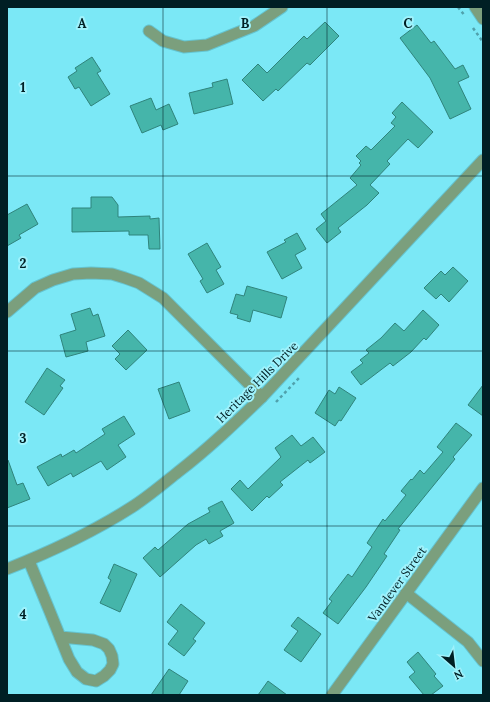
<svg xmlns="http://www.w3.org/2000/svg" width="490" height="702" font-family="Lora,serif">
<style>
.building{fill:#45b5aa;stroke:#2f847c}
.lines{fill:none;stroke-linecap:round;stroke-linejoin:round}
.minor-casing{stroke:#65c4d0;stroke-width:13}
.path{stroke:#50a1ac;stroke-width:2.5;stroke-dasharray:3 3;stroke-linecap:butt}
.minor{stroke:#7b9f7d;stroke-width:11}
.grid{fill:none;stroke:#001f24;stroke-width:1;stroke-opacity:0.55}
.labels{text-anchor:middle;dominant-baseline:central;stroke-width:4;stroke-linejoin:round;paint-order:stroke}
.street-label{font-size:12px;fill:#001f24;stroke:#9ff2fc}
.grid-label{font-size:13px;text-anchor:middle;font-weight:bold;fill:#001f24;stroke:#9ff2fc;stroke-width:4;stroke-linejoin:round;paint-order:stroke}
</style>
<rect width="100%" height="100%" fill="#7be8f6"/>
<!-- building -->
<g class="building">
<polygon points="325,22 339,36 310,65 307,63 278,91 276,89 263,101 242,80 258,64 267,73 304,36 307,39"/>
<polygon points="417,25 431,43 434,41 455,69 463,65 469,77 458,82 471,109 450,119 430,78 400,38"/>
<polygon points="92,57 101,71 97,73 110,94 91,106 79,87 75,89 68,77 77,71 75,68"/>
<polygon points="227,79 233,104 194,114 189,93 213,87 212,83"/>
<polygon points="151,98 156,110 169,104 178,124 163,130 161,125 142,133 130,106"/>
<polygon points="402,102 433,132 418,148 408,139 387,161 390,164 370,185 379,193 367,205 338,228 341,232 327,243 316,229 326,221 321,214 357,185 350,178 361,165 359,163 361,161 356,156 366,146 371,150 395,126 391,123 396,117 392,113"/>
<polygon points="91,197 112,197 118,205 118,217 150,216 150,219 159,218 160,249 149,249 148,235 129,235 129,231 72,232 72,208 91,208"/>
<polygon points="27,204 38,224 19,235 21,238 7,246 7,215"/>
<polygon points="297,233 306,249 295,255 302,268 282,279 267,252 286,242 284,240"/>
<polygon points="207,243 221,267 216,270 224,284 207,293 200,281 203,279 188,254"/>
<polygon points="453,267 468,281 449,302 441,294 436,299 424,288 441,271 445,275"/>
<polygon points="247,286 287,297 281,318 253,310 250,322 237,318 238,315 230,313 236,294 244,296"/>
<polygon points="90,308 93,316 98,314 105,336 86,342 88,351 66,357 60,335 76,330 71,314"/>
<polygon points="423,310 439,325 426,340 424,338 411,352 393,366 390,363 361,385 351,372 363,363 360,360 369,353 366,350 381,338 395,323 404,331"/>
<polygon points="128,330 147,350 126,370 115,359 120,354 112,346"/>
<polygon points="47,368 65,380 60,386 63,388 44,415 25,402"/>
<polygon points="179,382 190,411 169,419 158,389"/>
<polygon points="483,385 483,416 468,405"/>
<polygon points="339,387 356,398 341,421 339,420 335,426 315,413 329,390 335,394"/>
<polygon points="124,416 135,434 118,445 126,457 107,470 101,461 73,477 71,473 48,486 37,467 61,454 62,457 74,450 76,453 105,434 102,429"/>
<polygon points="456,423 472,435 453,457 455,459 398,529 400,530 384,554 387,556 366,587 338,624 323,613 332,601 329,599 348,574 352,577 372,547 367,543 383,519 385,521 406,495 401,491 411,479 412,480 420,470 424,474 443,452 437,447"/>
<polygon points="292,435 301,446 313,437 325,452 310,463 308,460 280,482 283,485 269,498 267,496 252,511 231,489 240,480 248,489 281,457 275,448"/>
<polygon points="7,460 8,460 17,485 23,483 30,499 7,508"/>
<polygon points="222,501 234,523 220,531 223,536 209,544 206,539 196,545 160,577 143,558 155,547 158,550 188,524 210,512 208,508"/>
<polygon points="114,564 137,574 120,612 100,603 111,580 108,578"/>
<polygon points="181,604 205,623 193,639 196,641 184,656 168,644 178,631 167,622"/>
<polygon points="298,617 321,634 301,662 284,650 298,631 291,626"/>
<polygon points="418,652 436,674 434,676 443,686 431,695 424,695 409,677 415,672 407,662"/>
<polygon points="169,669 188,681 179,695 151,695"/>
<polygon points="268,681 287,695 258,695"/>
</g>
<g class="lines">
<!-- minor casing -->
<g class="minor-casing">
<g id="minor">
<polyline points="475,7 483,19"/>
<polyline points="149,31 163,41 184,47 207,45 254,26 282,7"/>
<polyline points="7,312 35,288 53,280 73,274 91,273 112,274 125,278 139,283 163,298 262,397"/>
<polyline points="29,561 50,612 69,659 77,672 86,679 96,681 104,676 110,670 113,664 112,656 109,649 104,644 93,640 60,637"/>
<path d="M7,569c43,-17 86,-37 125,-62 16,-10 31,-23 46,-35 30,-23 57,-49 84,-75l221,-237"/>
<polyline points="406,593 468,642 483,661"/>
<polyline points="332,695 483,488"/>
</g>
</g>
<!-- path -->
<g class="path">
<polyline points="458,7 465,16"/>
<polyline points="473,28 483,42"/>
<polyline points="276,402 299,378"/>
</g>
<!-- minor -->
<use href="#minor" class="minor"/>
</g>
<!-- grid -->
<path class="grid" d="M163,7v688M327,7v688M7,176h476M7,351h476M7,526h476"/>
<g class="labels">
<!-- street labels -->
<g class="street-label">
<text transform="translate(257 382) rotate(-45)">Heritage Hills Drive</text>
<text transform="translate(397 584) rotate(-54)">Vandever Street</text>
</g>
</g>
<g class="grid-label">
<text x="82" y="28">A</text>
<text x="245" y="28">B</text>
<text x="408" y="28">C</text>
<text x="23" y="92">1</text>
<text x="23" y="268">2</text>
<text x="23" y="443">3</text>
<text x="23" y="619">4</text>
</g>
<!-- border -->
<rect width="490" height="702" fill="none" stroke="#001f24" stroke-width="16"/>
<!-- north arrow -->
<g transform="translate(454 666) rotate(152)" stroke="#9ff2fc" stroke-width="3" paint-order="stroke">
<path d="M0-3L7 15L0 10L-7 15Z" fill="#001f24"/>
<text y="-6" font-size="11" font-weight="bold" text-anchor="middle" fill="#001f24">N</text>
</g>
</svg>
